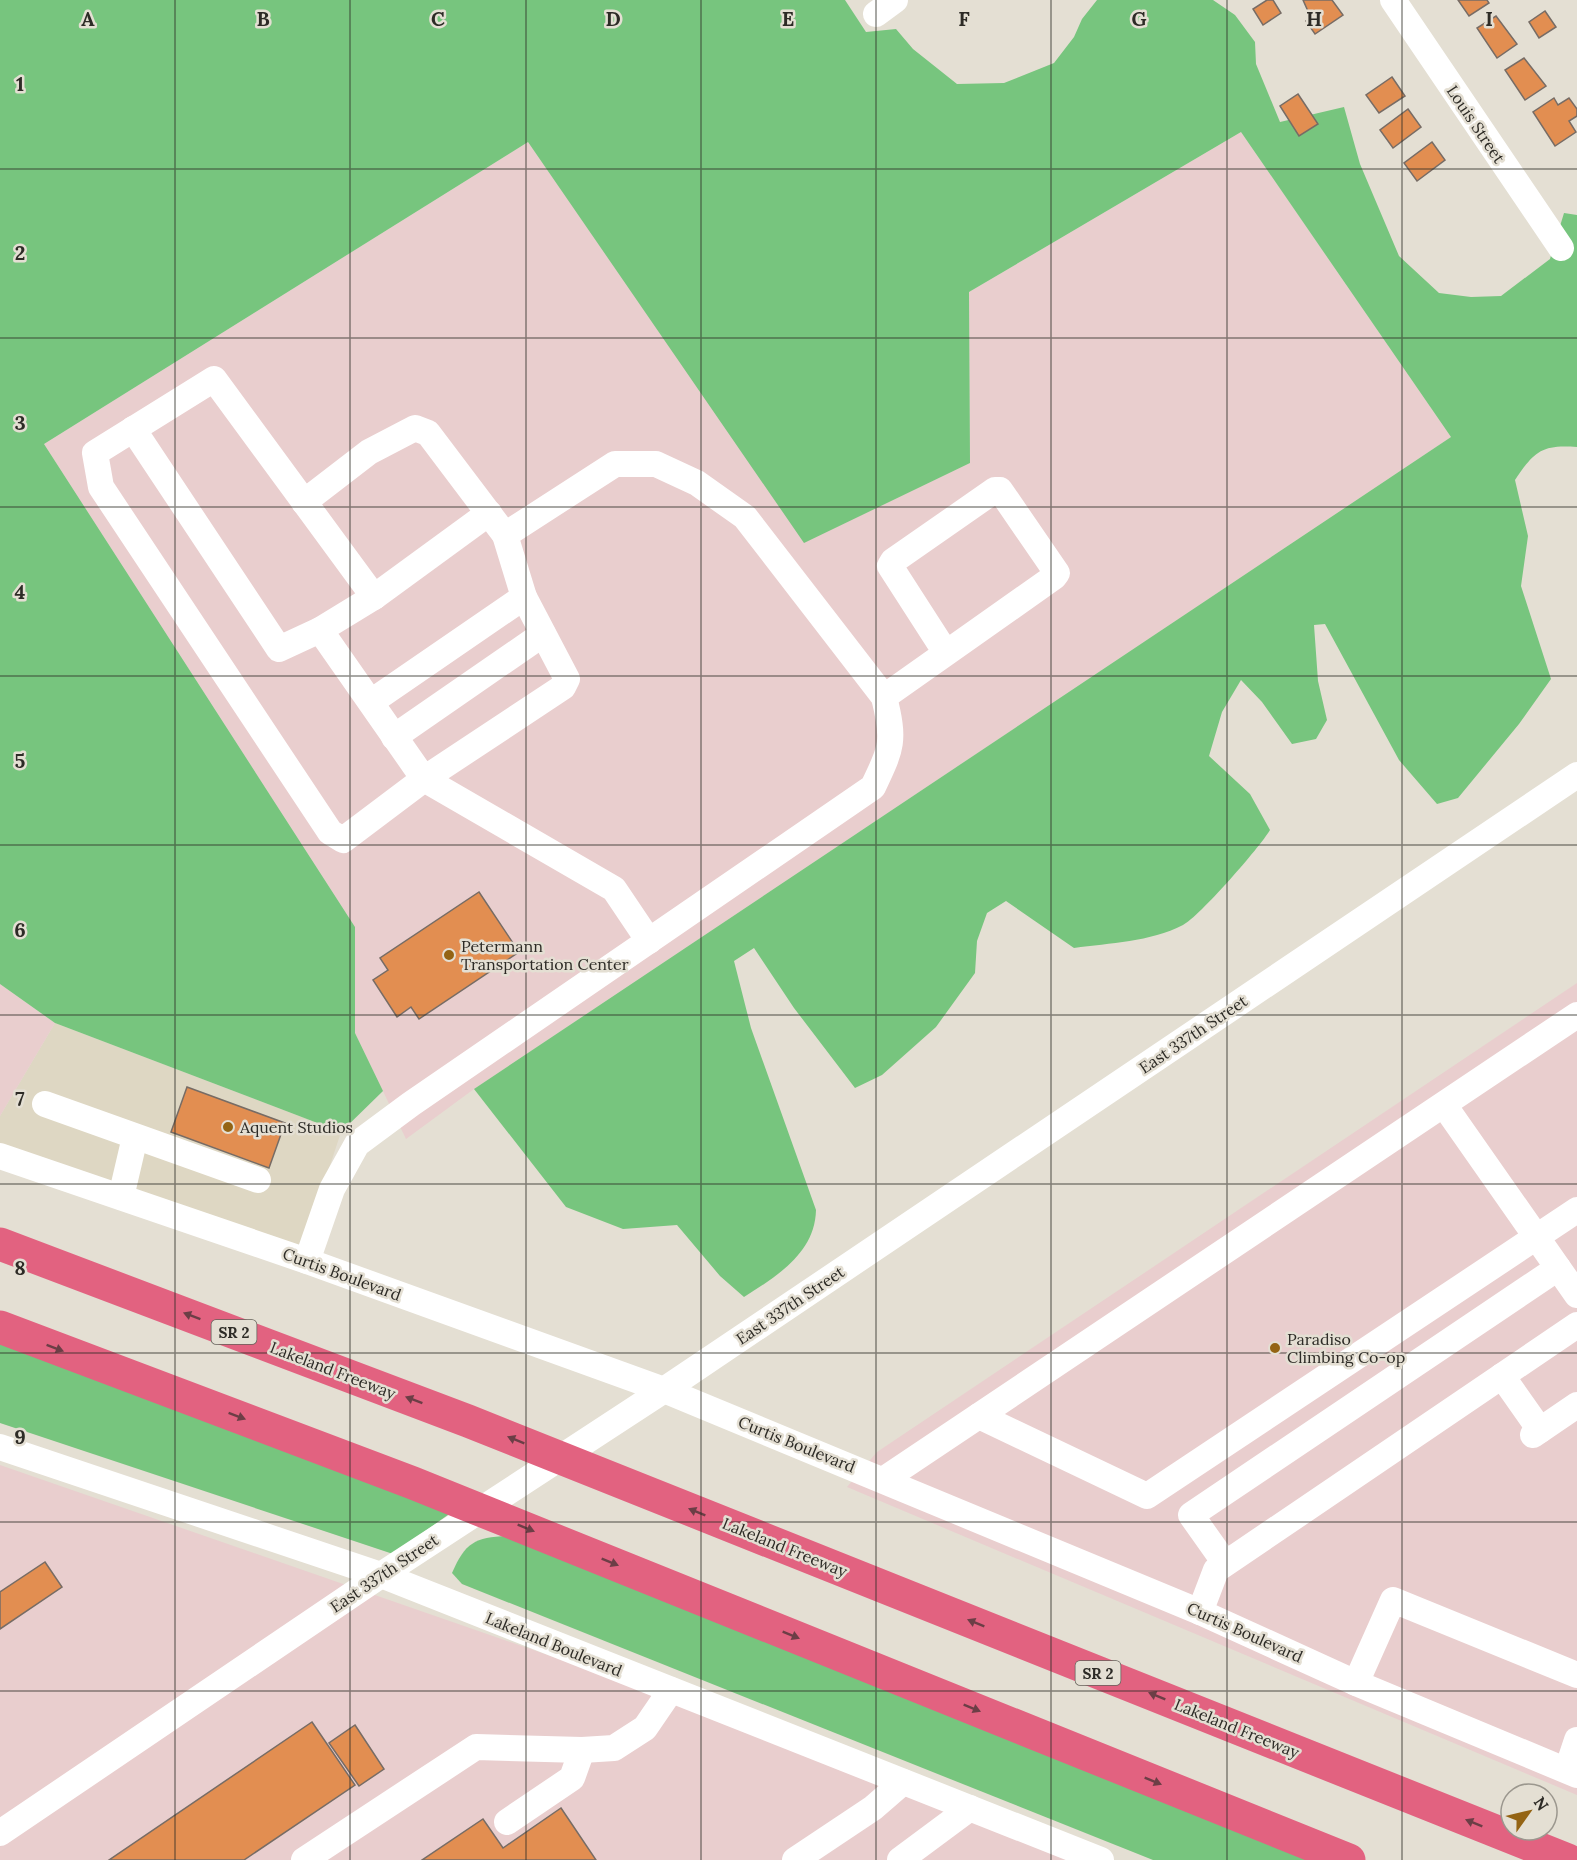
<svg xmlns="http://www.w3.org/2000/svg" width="1577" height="1860" font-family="Lora,serif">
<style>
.built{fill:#ded7c3}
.industrial{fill:#e9cece}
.green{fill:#77c57e}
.building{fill:#e28e51;stroke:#776c65;stroke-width:1.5}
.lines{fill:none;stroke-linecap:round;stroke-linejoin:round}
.minor{stroke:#fff;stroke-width:26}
.highway{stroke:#e26280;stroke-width:33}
.oneway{fill:#6c3e46}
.grid{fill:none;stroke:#2d2b26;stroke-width:1.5;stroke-opacity:0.55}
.poi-dot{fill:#946414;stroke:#e4dfd3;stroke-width:2}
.labels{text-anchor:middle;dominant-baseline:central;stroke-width:5;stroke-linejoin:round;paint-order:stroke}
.shield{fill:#e4dfd3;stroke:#64615a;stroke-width:1.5}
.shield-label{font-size:15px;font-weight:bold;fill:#2d2b26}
.street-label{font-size:16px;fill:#2d2b26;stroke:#e4dfd3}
.poi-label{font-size:16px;fill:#2d2b26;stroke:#e4dfd3;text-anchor:start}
.grid-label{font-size:20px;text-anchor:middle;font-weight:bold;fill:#2d2b26;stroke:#e4dfd3;stroke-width:5;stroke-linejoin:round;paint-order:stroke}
</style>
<rect width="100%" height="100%" fill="#e4dfd3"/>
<!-- built -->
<polygon class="built" points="55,1023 341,1132 302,1251 0,1145 0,1116"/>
<!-- industrial -->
<g class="industrial">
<polygon points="1241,132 1451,437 474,1089 406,1139 355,1033 355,927 44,444 528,142 805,542 970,463 969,292"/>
<polygon points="1577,983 1577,1795 847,1487 877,1452"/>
<polygon points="0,984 55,1023 0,1116"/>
<polygon points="0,1465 568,1662 1069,1860 0,1860"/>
</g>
<!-- green -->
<g class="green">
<path d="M0,0h845l21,32 30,-3 17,20 44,35 47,-1 50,-20 20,-26 8,-18 15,-19h116l22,15 20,27 1,22 24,58 64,-15 16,57 39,92 40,37 32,4 30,-1 49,-37 14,-46 13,2v232c-36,-3 -43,5 -62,33l13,56 -7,50 30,93 -32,45 -61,74 -21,6 -38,-44 -74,-136 -11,1 4,56 9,39 -11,19 -24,5 -30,-42 -21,-22 -19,32 -13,44 41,38 20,36c-10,17 -71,87 -87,95 -33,17 -73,18 -109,23l-68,-47 -19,12 -10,28 -2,32 -39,54 -54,48 -27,13 -61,-80 -40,-60 -20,13 17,67 65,182c-1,43 -39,66 -72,87l-24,-21 -43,-51 -54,4 -57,-22 -92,-118 977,-652 -210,-305 -272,160 1,171 -166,80 -276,-401 -484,302 311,483v106l28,58 -42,41 -286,-109 -55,-39z"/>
<polygon points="0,1340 452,1512 393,1554 0,1423"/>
<path d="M507,1536l815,324h-169l-691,-276 -10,-11c13,-30 23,-36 55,-37z"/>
</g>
<!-- building -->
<g class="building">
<polygon points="1267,0 1273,0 1281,13 1263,25 1253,9"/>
<polygon points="1303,0 1332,0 1343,15 1315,34 1306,21 1311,18"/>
<polygon points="1458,0 1487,0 1489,3 1469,16"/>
<polygon points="1545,11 1556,27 1539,38 1529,22"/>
<polygon points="1496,16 1517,44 1497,58 1477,28"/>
<polygon points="1524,58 1546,86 1525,100 1505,70"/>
<polygon points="1392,77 1405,96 1379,113 1366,95"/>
<polygon points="1298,94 1318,124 1299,136 1280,106"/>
<polygon points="1554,98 1558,105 1569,98 1577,109 1577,116 1569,121 1576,132 1555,146 1533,112"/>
<polygon points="1408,109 1421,127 1393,148 1380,130"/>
<polygon points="1432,142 1445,160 1417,181 1404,163"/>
<polygon points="479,892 519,952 419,1019 411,1007 397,1017 373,980 388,970 380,958"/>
<polygon points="187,1087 285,1123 269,1168 171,1132"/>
<polygon points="45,1562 62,1587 0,1629 0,1592"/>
<polygon points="312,1722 355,1785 244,1860 109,1860"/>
<polygon points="355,1725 384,1769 359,1786 329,1743"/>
<polygon points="561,1808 596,1860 422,1860 483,1819 503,1848"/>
</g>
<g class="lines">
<!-- minor -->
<g class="minor">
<polyline points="1393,0 1561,248"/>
<polyline points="876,14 895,0"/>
<polyline points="133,429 279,649 320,630"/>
<polyline points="304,502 369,452 415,428 428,433 505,535 524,597 371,702"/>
<polyline points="374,597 489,513"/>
<polyline points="524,597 567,679 563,687 424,779 343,840 330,832 101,487 95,453 214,379 374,597 320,630 424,779 614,889 649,941"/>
<polyline points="884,697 1054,577 1057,573 1000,490 995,490 893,561 890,566 946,653"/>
<polyline points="394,737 543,634"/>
<polyline points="45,1104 258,1180"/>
<polyline points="1444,1105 1577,1295"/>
<polyline points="0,1156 307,1261 664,1390 1200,1612 1356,1683 1577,1775"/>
<polyline points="121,1197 135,1137"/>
<path d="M307,1261l25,-72 25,-45 54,-40 462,-317c19,-40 22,-46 11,-90l-139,-180 -48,-34 -41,-19h-41l-110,71"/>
<polyline points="1502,1376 1540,1430"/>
<polyline points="979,1416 1147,1496 1577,1210"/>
<polyline points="1533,1435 1577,1405"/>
<polyline points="0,1447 381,1575 1101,1860"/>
<polyline points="883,1480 1577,1015"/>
<polyline points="1225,1563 1191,1515 1558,1268"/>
<polyline points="1200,1612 1216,1570 1577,1325"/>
<polyline points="1356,1683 1393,1600 1577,1675"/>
<polyline points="1567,1770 1577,1740"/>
<polyline points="507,1822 572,1778 582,1750"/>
<polyline points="0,1833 381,1575 664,1390 1577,775"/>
<polyline points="304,1860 476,1747 582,1750 614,1748 645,1728 671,1690"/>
<polyline points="795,1860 873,1808 903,1782"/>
<polyline points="900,1860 970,1808"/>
</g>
<!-- highway -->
<g class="highway">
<polyline points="0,1244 468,1421 1568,1860"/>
<polyline points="0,1327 413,1483 1349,1860"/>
</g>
</g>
<!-- one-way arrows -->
<defs><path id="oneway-solid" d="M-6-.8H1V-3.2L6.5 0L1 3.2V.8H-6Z" transform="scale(1.5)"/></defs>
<g class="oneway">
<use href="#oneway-solid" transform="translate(192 1316) rotate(-159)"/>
<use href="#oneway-solid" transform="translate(55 1348) rotate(21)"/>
<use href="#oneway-solid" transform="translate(414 1400) rotate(-159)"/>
<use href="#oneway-solid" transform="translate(237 1416) rotate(21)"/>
<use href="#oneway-solid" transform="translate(516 1440) rotate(-158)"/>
<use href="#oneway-solid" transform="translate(697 1512) rotate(-158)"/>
<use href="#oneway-solid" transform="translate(526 1528) rotate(22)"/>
<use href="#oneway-solid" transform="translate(610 1562) rotate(22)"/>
<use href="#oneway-solid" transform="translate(976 1623) rotate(-158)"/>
<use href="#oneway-solid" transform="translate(791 1635) rotate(22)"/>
<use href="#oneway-solid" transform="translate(1157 1696) rotate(-158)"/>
<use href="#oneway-solid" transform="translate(972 1708) rotate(22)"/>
<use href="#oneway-solid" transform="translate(1153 1781) rotate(22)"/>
<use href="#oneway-solid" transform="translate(1474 1823) rotate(-158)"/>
</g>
<!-- grid -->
<path class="grid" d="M175,0v1860M350,0v1860M526,0v1860M701,0v1860M876,0v1860M1051,0v1860M1227,0v1860M1402,0v1860M0,169h1577M0,338h1577M0,507h1577M0,676h1577M0,845h1577M0,1015h1577M0,1184h1577M0,1353h1577M0,1522h1577M0,1691h1577"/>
<!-- markers -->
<g class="poi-dot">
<circle cx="449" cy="955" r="6"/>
<circle cx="228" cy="1127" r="6"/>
<circle cx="1275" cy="1348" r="6"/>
</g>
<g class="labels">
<!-- shield labels -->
<g class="shield">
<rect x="211.5" y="1320" width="45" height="24" rx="4.5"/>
<rect x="1075.5" y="1661" width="45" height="24" rx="4.5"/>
</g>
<g class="shield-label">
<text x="234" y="1332">SR 2</text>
<text x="1098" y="1673">SR 2</text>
</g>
<!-- street labels -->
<g class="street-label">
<text transform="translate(1476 124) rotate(56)">Louis Street</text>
<text transform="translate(1193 1034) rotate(-34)">East 337th Street</text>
<text transform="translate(342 1274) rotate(20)">Curtis Boulevard</text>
<text transform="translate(790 1305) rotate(-34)">East 337th Street</text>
<text transform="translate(333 1370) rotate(21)">Lakeland Freeway</text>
<text transform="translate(797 1444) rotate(22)">Curtis Boulevard</text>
<text transform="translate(785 1547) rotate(22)">Lakeland Freeway</text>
<text transform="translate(384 1573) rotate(-34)">East 337th Street</text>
<text transform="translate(1245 1632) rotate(24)">Curtis Boulevard</text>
<text transform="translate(554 1644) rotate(22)">Lakeland Boulevard</text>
<text transform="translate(1237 1728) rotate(22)">Lakeland Freeway</text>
</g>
<!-- poi labels -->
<g class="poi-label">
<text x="461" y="946">Petermann<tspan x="461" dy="18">Transportation Center</tspan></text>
<text x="240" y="1127">Aquent Studios</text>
<text x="1287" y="1339">Paradiso<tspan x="1287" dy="18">Climbing Co-op</tspan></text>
</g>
</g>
<g class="grid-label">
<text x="88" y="26">A</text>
<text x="263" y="26">B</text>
<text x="438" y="26">C</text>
<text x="613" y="26">D</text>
<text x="788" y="26">E</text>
<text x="964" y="26">F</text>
<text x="1139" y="26">G</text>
<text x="1314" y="26">H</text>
<text x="1489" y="26">I</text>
<text x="20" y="91">1</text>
<text x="20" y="260">2</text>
<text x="20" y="430">3</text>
<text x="20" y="599">4</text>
<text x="20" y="768">5</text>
<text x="20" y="937">6</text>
<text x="20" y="1106">7</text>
<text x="20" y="1275">8</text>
<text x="20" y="1444">9</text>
</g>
<!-- north arrow -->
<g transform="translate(1529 1812) rotate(56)"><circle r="28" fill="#e4dfd3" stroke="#9b978e" stroke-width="1.5"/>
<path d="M0-4.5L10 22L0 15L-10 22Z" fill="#946414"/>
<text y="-9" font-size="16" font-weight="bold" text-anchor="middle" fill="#2d2b26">N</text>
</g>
</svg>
